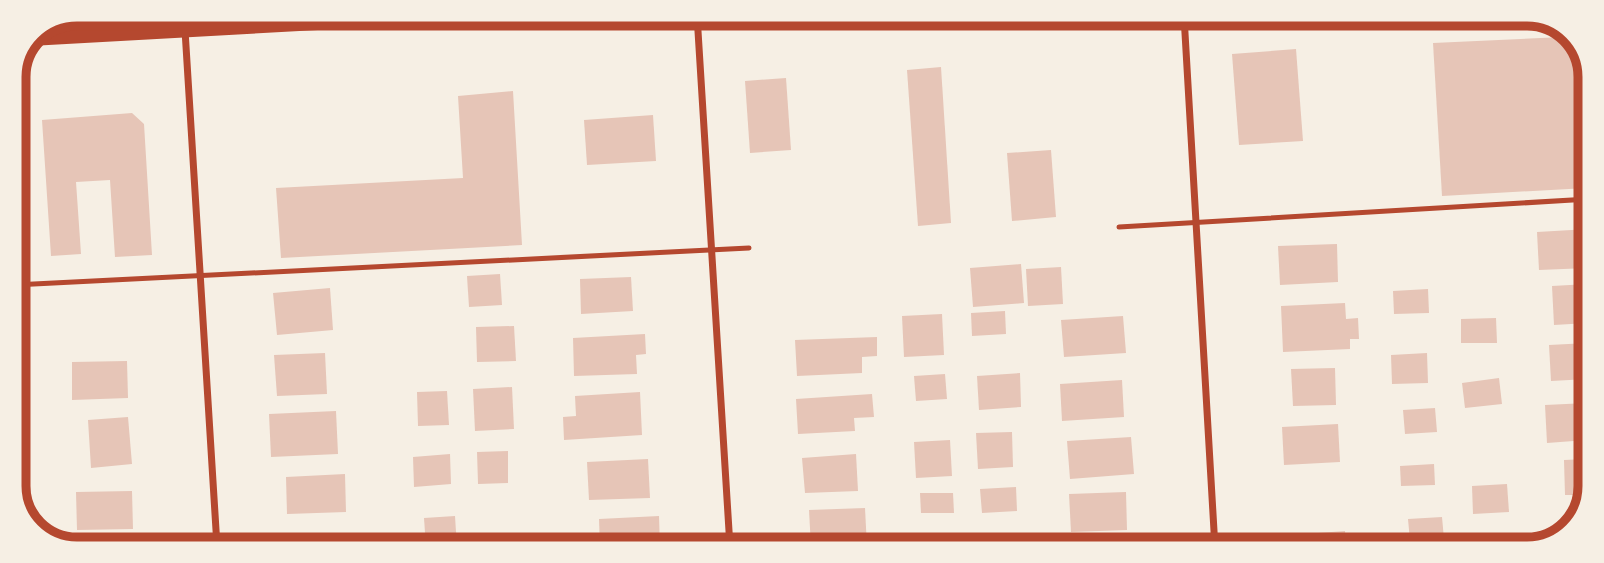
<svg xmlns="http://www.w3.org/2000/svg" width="1604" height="563" font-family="'Archivo Narrow',sans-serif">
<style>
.building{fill:#e6c5b7}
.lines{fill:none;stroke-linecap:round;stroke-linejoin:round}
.service{stroke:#b5482f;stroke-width:5}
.minor{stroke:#b5482f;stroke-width:7}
.secondary{stroke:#b5482f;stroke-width:14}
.rim{fill:none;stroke:#b5482f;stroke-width:9}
</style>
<rect width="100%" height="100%" fill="#f6efe4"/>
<!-- building -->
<g class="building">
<polygon points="1563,37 1580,47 1587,188 1442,196 1433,43"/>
<polygon points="1296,49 1303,141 1239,145 1232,54"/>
<polygon points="941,67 951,223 918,226 907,70"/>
<polygon points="786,78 791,150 750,153 745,81"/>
<polygon points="513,91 522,245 281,258 276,188 463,178 458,96"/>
<polygon points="132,113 144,124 152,255 115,257 110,180 76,182 81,254 51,256 42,120"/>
<polygon points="653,115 656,161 587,165 584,120"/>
<polygon points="1051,150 1056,217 1012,221 1007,153"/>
<polygon points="1589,229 1588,268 1539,270 1537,232"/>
<polygon points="1337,244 1338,282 1280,285 1278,246"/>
<polygon points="1021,264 1024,303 973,307 970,268"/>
<polygon points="1061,267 1063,304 1028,306 1026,269"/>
<polygon points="500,274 502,305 469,307 467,276"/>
<polygon points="631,277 633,311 581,314 580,279"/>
<polygon points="1588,284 1588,323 1554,325 1552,286"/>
<polygon points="330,288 333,330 277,335 273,293"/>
<polygon points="1428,289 1429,313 1394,314 1393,291"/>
<polygon points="1345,303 1346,319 1358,318 1359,339 1350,339 1350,349 1283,352 1281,306"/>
<polygon points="1005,311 1006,334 972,336 971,313"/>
<polygon points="942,314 944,355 904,357 902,316"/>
<polygon points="1123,316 1126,353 1064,357 1061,320"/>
<polygon points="1496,318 1497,343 1461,343 1461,319"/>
<polygon points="514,326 516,361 477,362 476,327"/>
<polygon points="645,334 646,354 636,355 637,374 574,376 573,338"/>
<polygon points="877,337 877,356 862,357 862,373 797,376 795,340"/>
<polygon points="1588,343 1588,379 1551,381 1549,345"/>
<polygon points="325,353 327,394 277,396 274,355"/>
<polygon points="1427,353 1428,383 1392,384 1391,355"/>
<polygon points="127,361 128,398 72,400 72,362"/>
<polygon points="1335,368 1336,405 1293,406 1291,369"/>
<polygon points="1020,373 1021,407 979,410 977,376"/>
<polygon points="945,374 947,399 916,401 914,376"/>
<polygon points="1499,378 1502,404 1465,408 1462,383"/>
<polygon points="1122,380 1124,417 1062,421 1060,384"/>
<polygon points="512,387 514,429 475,431 473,389"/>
<polygon points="447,391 449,425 418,426 417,392"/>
<polygon points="640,392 642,435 564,440 563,417 576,416 575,396"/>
<polygon points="872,394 874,417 854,418 855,431 798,434 796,399"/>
<polygon points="1587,403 1587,440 1547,443 1545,405"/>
<polygon points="1435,408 1437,432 1405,434 1403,410"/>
<polygon points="336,411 338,454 271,457 269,414"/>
<polygon points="128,417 132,464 91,468 88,420"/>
<polygon points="1338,424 1340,462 1284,465 1282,427"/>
<polygon points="1012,432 1013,467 978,469 976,433"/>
<polygon points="1131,437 1134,474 1070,479 1067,441"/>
<polygon points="950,440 952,476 916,478 914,442"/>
<polygon points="508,451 508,483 478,484 477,452"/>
<polygon points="450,454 451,484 414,487 413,457"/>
<polygon points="856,454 858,491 805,493 802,458"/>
<polygon points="648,459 650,498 589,500 587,462"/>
<polygon points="1587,459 1587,495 1565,495 1564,460"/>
<polygon points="1434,464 1435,485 1401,486 1400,466"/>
<polygon points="345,474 346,512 287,514 286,477"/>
<polygon points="1507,484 1509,512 1473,514 1472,486"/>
<polygon points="1016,487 1017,511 982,513 980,489"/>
<polygon points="132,491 133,529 77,530 76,492"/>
<polygon points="1126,492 1127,530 1071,532 1069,494"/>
<polygon points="920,493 953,493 954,513 921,513"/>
<polygon points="865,508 867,547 811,547 809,510"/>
<polygon points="455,516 457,547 426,547 424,518"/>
<polygon points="659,516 660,547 600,547 599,519"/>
<polygon points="1442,517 1444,539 1410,541 1408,519"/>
<polygon points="1345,531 1346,549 1292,548 1291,535"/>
<polygon points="335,539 335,546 298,546 297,541"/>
<polygon points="1023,542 1024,548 983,548 983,544"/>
</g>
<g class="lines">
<!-- service -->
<g class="service">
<polyline points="1119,227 1589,199"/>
<polyline points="14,285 749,248"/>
</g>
<!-- minor -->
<g class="minor">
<polyline points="184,14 217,546"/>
<polyline points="697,15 730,547"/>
<polyline points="1184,16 1215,548"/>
</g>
<!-- secondary -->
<polyline class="secondary" points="30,39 463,15"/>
</g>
<!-- crop -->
<path d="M0 0H1604V563H0ZM77 26H1527A51 51 0 0 1 1578 77V486A51 51 0 0 1 1527 537H77A51 51 0 0 1 26 486V77A51 51 0 0 1 77 26Z" fill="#f6efe4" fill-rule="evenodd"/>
<path class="rim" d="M77 26H1527A51 51 0 0 1 1578 77V486A51 51 0 0 1 1527 537H77A51 51 0 0 1 26 486V77A51 51 0 0 1 77 26Z"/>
</svg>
